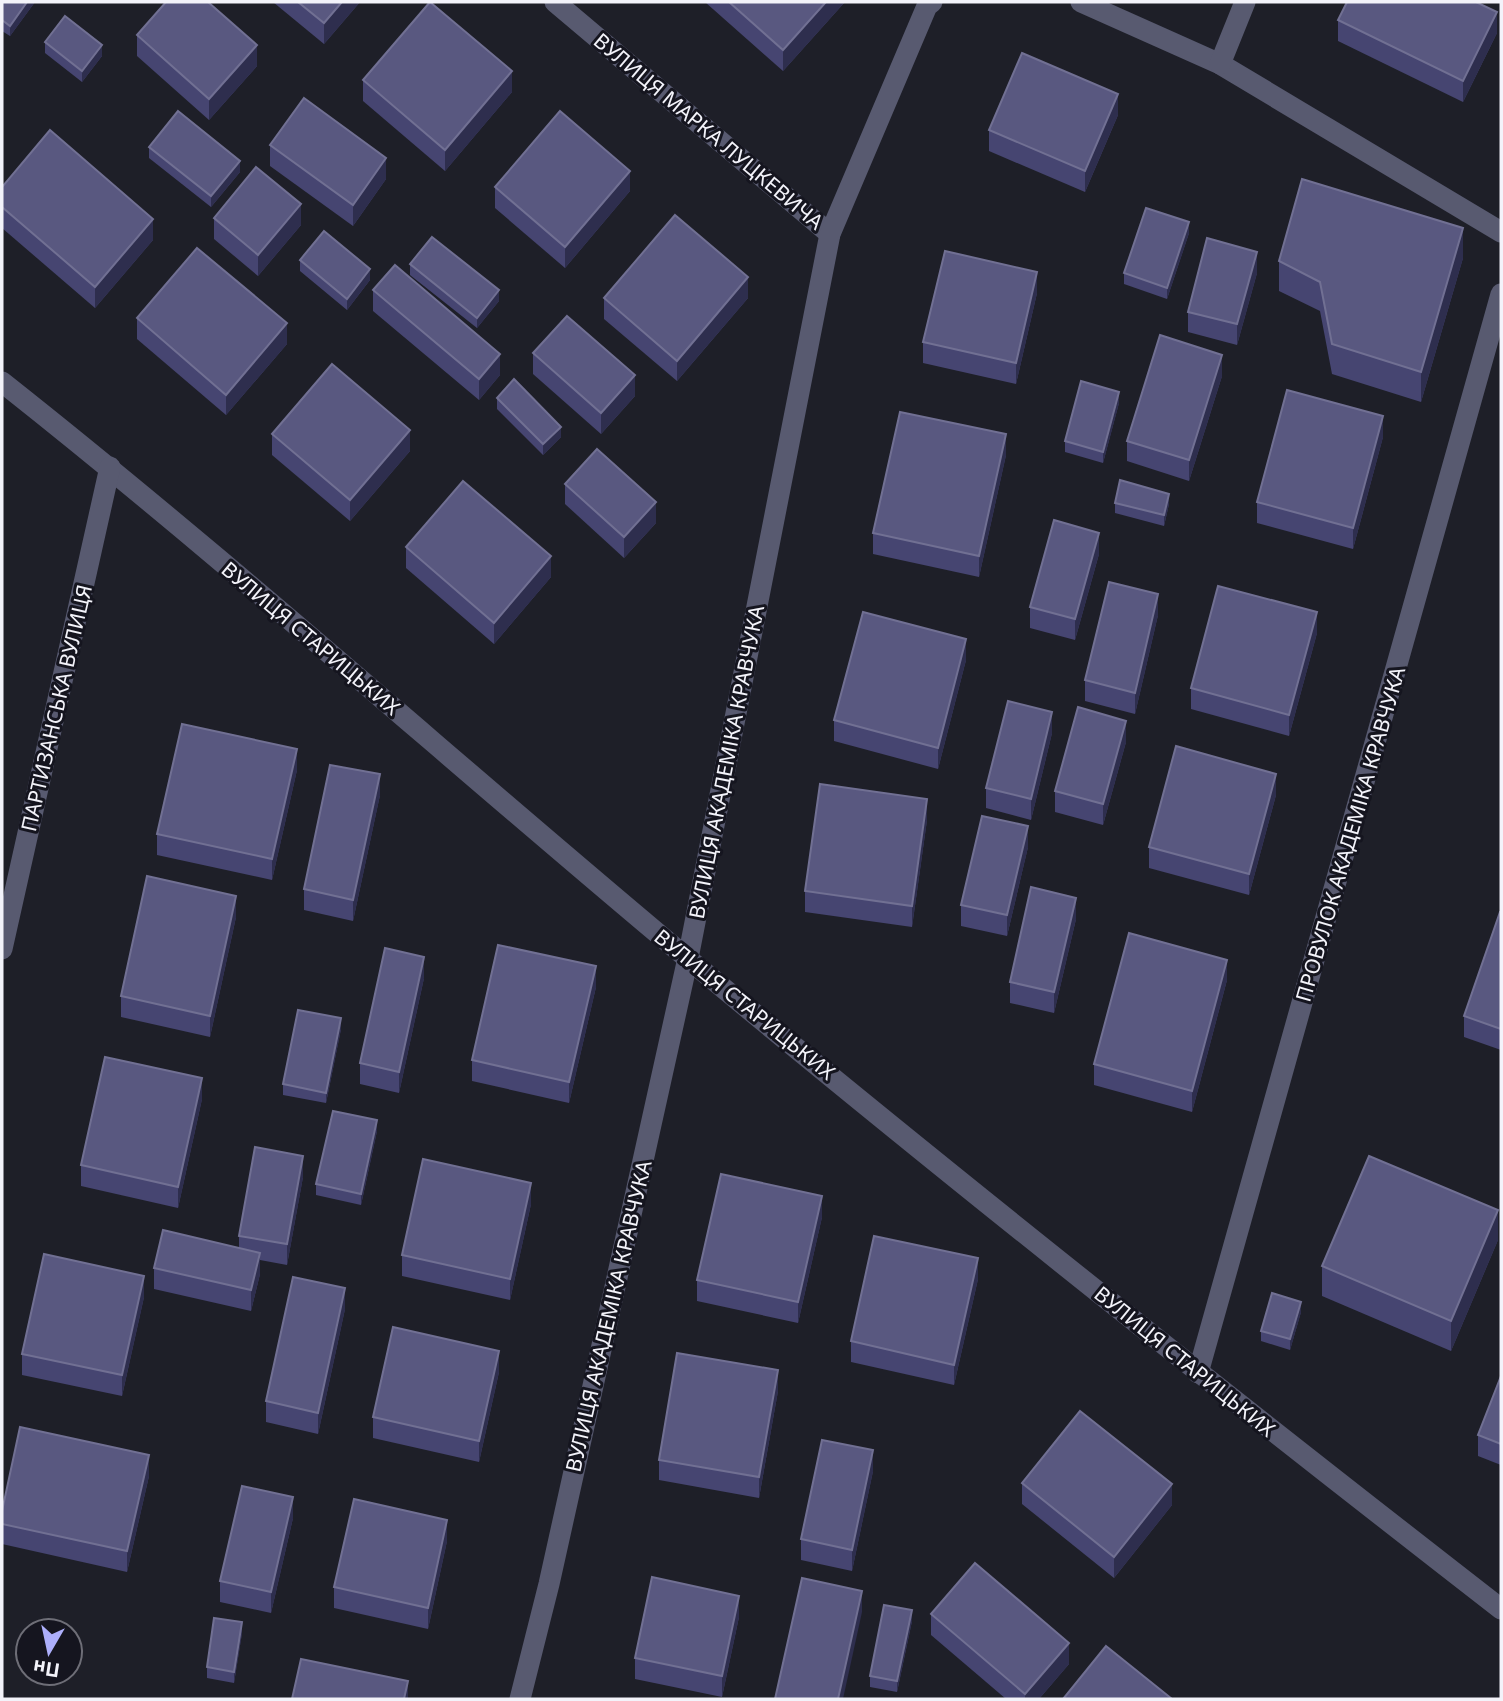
<svg xmlns="http://www.w3.org/2000/svg" width="1503" height="1701" font-family="'Noto Sans',sans-serif">
<style>
.lines{fill:none;stroke-linecap:round;stroke-linejoin:round}
.street{stroke:#585a70;stroke-width:21}
.wall{fill:#464571}
.shaded-wall{fill:#2e2e4e}
.building{fill:#595880;stroke:#717093;stroke-width:2}
.labels{text-anchor:middle;dominant-baseline:central;stroke-width:6;stroke-linejoin:round;paint-order:stroke}
.street-label{font-size:21px;fill:#f3f3fa;stroke:#15151f}
</style>
<rect width="100%" height="100%" fill="#1e1f28"/>
<g class="lines">
<!-- street -->
<g class="street">
<polyline points="555,2 830,234"/>
<polyline points="1081,2 1220,64 1501,232"/>
<polyline points="1220,64 1245,2"/>
<path d="M2,382c234,185 456,385 685,576 267,222 540,438 814,651"/>
<polyline points="2,949 110,467"/>
<polyline points="1198,1373 1501,294"/>
<polyline points="520,1699 549,1584 688,958 830,234 927,6 932,2"/>
</g>
</g>
<!-- wall -->
<g class="wall">
<polygon points="2,2 35,2 10,36 2,31"/>
<polygon points="273,2 360,2 324,44"/>
<polygon points="705,2 844,2 844,3 783,71"/>
<polygon points="1338,20 1497,33 1463,102 1338,41"/>
<polygon points="137,35 257,66 209,120 137,56"/>
<polygon points="45,42 102,56 82,82 45,53"/>
<polygon points="363,80 512,92 445,171 363,101"/>
<polygon points="1118,115 1085,192 989,151 989,130"/>
<polygon points="270,145 386,179 353,226 270,166"/>
<polygon points="149,147 240,172 211,207 149,158"/>
<polygon points="2,187 153,240 95,308 2,228"/>
<polygon points="495,187 630,191 565,268 495,208"/>
<polygon points="214,218 301,225 258,276 214,239"/>
<polygon points="1189,233 1167,299 1124,284 1124,273"/>
<polygon points="1463,258 1421,402 1332,374 1320,311 1279,291 1279,261"/>
<polygon points="300,260 370,280 347,310 300,271"/>
<polygon points="410,264 499,301 477,328 410,275"/>
<polygon points="1257,273 1237,345 1188,332 1188,312"/>
<polygon points="373,290 500,375 479,400 373,311"/>
<polygon points="1037,293 1016,384 923,363 923,342"/>
<polygon points="604,298 748,298 677,381 604,319"/>
<polygon points="137,318 287,344 226,415 137,339"/>
<polygon points="533,353 635,396 601,434 533,374"/>
<polygon points="1222,376 1189,481 1127,461 1127,441"/>
<polygon points="497,398 561,437 543,455 497,409"/>
<polygon points="1119,403 1103,463 1065,452 1065,441"/>
<polygon points="272,434 410,451 350,521 272,455"/>
<polygon points="1383,437 1353,549 1257,523 1257,502"/>
<polygon points="1006,455 979,577 873,554 873,533"/>
<polygon points="565,484 656,523 624,558 565,504"/>
<polygon points="1115,503 1169,504 1164,526 1115,513"/>
<polygon points="406,547 551,577 494,644 406,568"/>
<polygon points="1099,554 1075,640 1030,628 1030,607"/>
<polygon points="1158,615 1135,714 1085,701 1085,680"/>
<polygon points="1317,633 1289,736 1191,709 1191,688"/>
<polygon points="966,660 938,769 834,741 834,720"/>
<polygon points="1052,733 1031,820 986,808 986,788"/>
<polygon points="1126,742 1103,825 1055,812 1055,791"/>
<polygon points="297,770 272,880 157,855 157,834"/>
<polygon points="380,795 353,921 304,910 304,889"/>
<polygon points="1276,795 1249,895 1149,868 1149,847"/>
<polygon points="927,820 912,927 805,912 805,891"/>
<polygon points="1028,847 1007,936 961,926 961,905"/>
<polygon points="1501,912 1501,1050 1464,1037 1464,1016"/>
<polygon points="236,917 210,1037 121,1017 121,996"/>
<polygon points="1076,919 1054,1013 1010,1003 1010,982"/>
<polygon points="424,978 399,1093 360,1084 360,1063"/>
<polygon points="1227,980 1192,1112 1094,1085 1094,1064"/>
<polygon points="596,987 569,1103 472,1081 472,1060"/>
<polygon points="341,1029 326,1103 283,1095 283,1084"/>
<polygon points="202,1099 178,1208 81,1186 81,1165"/>
<polygon points="377,1131 361,1205 316,1195 316,1184"/>
<polygon points="303,1177 287,1265 260,1260 260,1274 251,1311 154,1289 154,1268 239,1248 239,1236"/>
<polygon points="531,1204 510,1300 402,1276 402,1255"/>
<polygon points="822,1217 798,1323 697,1301 697,1280"/>
<polygon points="1498,1240 1451,1351 1322,1296 1322,1266"/>
<polygon points="978,1279 954,1385 851,1362 851,1341"/>
<polygon points="144,1297 122,1396 22,1375 22,1354"/>
<polygon points="345,1309 318,1434 266,1422 266,1401"/>
<polygon points="1301,1312 1290,1350 1261,1341 1261,1331"/>
<polygon points="499,1372 479,1462 373,1438 373,1417"/>
<polygon points="1501,1376 1501,1465 1478,1456 1478,1435"/>
<polygon points="778,1391 759,1498 659,1480 659,1460"/>
<polygon points="873,1471 852,1571 801,1560 801,1539"/>
<polygon points="149,1476 127,1572 2,1544 2,1511"/>
<polygon points="1022,1483 1172,1505 1114,1578 1022,1504"/>
<polygon points="293,1518 271,1613 220,1602 220,1581"/>
<polygon points="447,1541 428,1629 334,1608 334,1587"/>
<polygon points="931,1614 1069,1664 1039,1699 1006,1699 931,1635"/>
<polygon points="739,1617 722,1697 635,1679 635,1658"/>
<polygon points="912,1621 897,1692 870,1687 870,1676"/>
<polygon points="242,1633 234,1683 207,1678 207,1667"/>
</g>
<!-- shaded-wall -->
<g class="shaded-wall">
<polygon points="27,2 35,2 10,36 10,26"/>
<polygon points="342,2 360,2 324,44 324,23"/>
<polygon points="826,2 844,3 783,71 783,50"/>
<polygon points="1497,12 1497,33 1463,102 1463,81"/>
<polygon points="102,45 102,56 82,82 82,71"/>
<polygon points="257,45 257,66 209,120 209,99"/>
<polygon points="512,71 512,92 445,171 445,150"/>
<polygon points="1118,94 1118,115 1085,192 1085,171"/>
<polygon points="386,158 386,179 353,226 353,205"/>
<polygon points="240,161 240,172 211,207 211,196"/>
<polygon points="630,171 630,191 565,268 565,247"/>
<polygon points="301,204 301,225 258,276 258,255"/>
<polygon points="153,219 153,240 95,308 95,287"/>
<polygon points="1189,222 1189,233 1167,299 1167,288"/>
<polygon points="1463,228 1463,258 1421,402 1421,372"/>
<polygon points="1257,252 1257,273 1237,345 1237,324"/>
<polygon points="370,269 370,280 347,310 347,299"/>
<polygon points="1037,272 1037,293 1016,384 1016,363"/>
<polygon points="748,277 748,298 677,381 677,361"/>
<polygon points="499,290 499,301 477,328 477,318"/>
<polygon points="287,323 287,344 226,415 226,395"/>
<polygon points="500,354 500,375 479,400 479,379"/>
<polygon points="1222,355 1222,376 1189,481 1189,460"/>
<polygon points="635,375 635,396 601,434 601,413"/>
<polygon points="1119,392 1119,403 1103,463 1103,452"/>
<polygon points="1383,416 1383,437 1353,549 1353,528"/>
<polygon points="561,427 561,437 543,455 543,444"/>
<polygon points="410,430 410,451 350,521 350,500"/>
<polygon points="1006,434 1006,455 979,577 979,556"/>
<polygon points="1169,494 1169,504 1164,526 1164,515"/>
<polygon points="656,502 656,523 624,558 624,537"/>
<polygon points="1099,533 1099,554 1075,640 1075,619"/>
<polygon points="551,556 551,577 494,644 494,623"/>
<polygon points="1158,594 1158,615 1135,714 1135,693"/>
<polygon points="1317,612 1317,633 1289,736 1289,715"/>
<polygon points="966,639 966,660 938,769 938,748"/>
<polygon points="1052,712 1052,733 1031,820 1031,799"/>
<polygon points="1126,721 1126,742 1103,825 1103,804"/>
<polygon points="297,749 297,770 272,880 272,859"/>
<polygon points="380,774 380,795 353,921 353,900"/>
<polygon points="1276,774 1276,795 1249,895 1249,874"/>
<polygon points="927,799 927,820 912,927 912,906"/>
<polygon points="1028,826 1028,847 1007,936 1007,915"/>
<polygon points="236,896 236,917 210,1037 210,1016"/>
<polygon points="1076,898 1076,919 1054,1013 1054,992"/>
<polygon points="424,957 424,978 399,1093 399,1072"/>
<polygon points="1227,960 1227,980 1192,1112 1192,1091"/>
<polygon points="596,966 596,987 569,1103 569,1082"/>
<polygon points="341,1018 341,1029 326,1103 326,1093"/>
<polygon points="202,1078 202,1099 178,1208 178,1187"/>
<polygon points="377,1120 377,1131 361,1205 361,1194"/>
<polygon points="303,1156 303,1177 287,1265 287,1244"/>
<polygon points="531,1183 531,1204 510,1300 510,1279"/>
<polygon points="822,1196 822,1217 798,1323 798,1302"/>
<polygon points="1498,1210 1498,1240 1451,1351 1451,1321"/>
<polygon points="260,1253 260,1274 251,1311 251,1290"/>
<polygon points="978,1258 978,1279 954,1385 954,1365"/>
<polygon points="144,1276 144,1297 122,1396 122,1375"/>
<polygon points="345,1288 345,1309 318,1434 318,1413"/>
<polygon points="1301,1302 1301,1312 1290,1350 1290,1339"/>
<polygon points="499,1351 499,1372 479,1462 479,1441"/>
<polygon points="778,1370 778,1391 759,1498 759,1477"/>
<polygon points="873,1450 873,1471 852,1571 852,1550"/>
<polygon points="149,1455 149,1476 127,1572 127,1551"/>
<polygon points="1172,1484 1172,1505 1114,1578 1114,1557"/>
<polygon points="293,1497 293,1518 271,1613 271,1592"/>
<polygon points="447,1520 447,1541 428,1629 428,1608"/>
<polygon points="862,1591 862,1612 843,1699 838,1699"/>
<polygon points="739,1596 739,1617 722,1697 722,1676"/>
<polygon points="912,1610 912,1621 897,1692 897,1681"/>
<polygon points="242,1622 242,1633 234,1683 234,1672"/>
<polygon points="1069,1643 1069,1664 1039,1699 1025,1699 1025,1694"/>
<polygon points="408,1681 408,1699 404,1699"/>
</g>
<!-- building -->
<g class="building">
<polygon points="2,2 27,2 10,26 2,20"/>
<polygon points="166,2 208,2 257,45 209,99 137,35"/>
<polygon points="298,2 342,2 324,23"/>
<polygon points="430,2 512,71 445,150 363,80"/>
<polygon points="729,2 826,2 783,50"/>
<polygon points="1347,2 1476,2 1497,12 1463,81 1338,20"/>
<polygon points="65,16 102,45 82,71 45,42"/>
<polygon points="1022,53 1118,94 1085,171 989,130"/>
<polygon points="304,98 386,158 353,205 270,145"/>
<polygon points="178,111 240,161 211,196 149,147"/>
<polygon points="560,111 630,171 565,247 495,187"/>
<polygon points="50,130 153,219 95,287 2,207 2,187"/>
<polygon points="256,167 301,204 258,255 214,218"/>
<polygon points="1302,179 1463,228 1421,372 1332,344 1320,282 1279,261"/>
<polygon points="1146,208 1189,222 1167,288 1124,273"/>
<polygon points="675,215 748,277 677,361 604,298"/>
<polygon points="324,231 370,269 347,299 300,260"/>
<polygon points="432,237 499,290 477,318 410,264"/>
<polygon points="1207,238 1257,252 1237,324 1188,312"/>
<polygon points="197,248 287,323 226,395 137,318"/>
<polygon points="945,251 1037,272 1016,363 923,342"/>
<polygon points="395,265 500,354 479,379 373,290"/>
<polygon points="567,316 635,375 601,413 533,353"/>
<polygon points="1160,335 1222,355 1189,460 1127,441"/>
<polygon points="332,364 410,430 350,500 272,434"/>
<polygon points="514,379 561,427 543,444 497,398"/>
<polygon points="1081,381 1119,392 1103,452 1065,441"/>
<polygon points="1287,390 1383,416 1353,528 1257,502"/>
<polygon points="900,412 1006,434 979,556 873,533"/>
<polygon points="597,449 656,502 624,537 565,484"/>
<polygon points="1120,480 1169,494 1164,515 1115,503"/>
<polygon points="463,481 551,556 494,623 406,547"/>
<polygon points="1054,520 1099,533 1075,619 1030,607"/>
<polygon points="1109,582 1158,594 1135,693 1085,680"/>
<polygon points="1218,586 1317,612 1289,715 1191,688"/>
<polygon points="863,612 966,639 938,748 834,720"/>
<polygon points="1008,701 1052,712 1031,799 986,788"/>
<polygon points="1078,707 1126,721 1103,804 1055,791"/>
<polygon points="182,724 297,749 272,859 157,834"/>
<polygon points="1176,746 1276,774 1249,874 1149,847"/>
<polygon points="330,765 380,774 353,900 304,889"/>
<polygon points="820,784 927,799 912,906 805,891"/>
<polygon points="982,816 1028,826 1007,915 961,905"/>
<polygon points="147,876 236,896 210,1016 121,996"/>
<polygon points="1031,887 1076,898 1054,992 1010,982"/>
<polygon points="1500,912 1501,912 1501,1029 1464,1016"/>
<polygon points="1129,933 1227,960 1192,1091 1094,1064"/>
<polygon points="498,945 596,966 569,1082 472,1060"/>
<polygon points="385,948 424,957 399,1072 360,1063"/>
<polygon points="298,1010 341,1018 326,1093 283,1084"/>
<polygon points="105,1057 202,1078 178,1187 81,1165"/>
<polygon points="333,1111 377,1120 361,1194 316,1184"/>
<polygon points="255,1147 303,1156 287,1244 239,1236"/>
<polygon points="1369,1156 1498,1210 1451,1321 1322,1266"/>
<polygon points="423,1159 531,1183 510,1279 402,1255"/>
<polygon points="721,1174 822,1196 798,1302 697,1280"/>
<polygon points="163,1230 260,1253 251,1290 154,1268"/>
<polygon points="874,1236 978,1258 954,1365 851,1341"/>
<polygon points="44,1254 144,1276 122,1375 22,1354"/>
<polygon points="293,1277 345,1288 318,1413 266,1401"/>
<polygon points="1272,1293 1301,1302 1290,1339 1261,1331"/>
<polygon points="393,1327 499,1351 479,1441 373,1417"/>
<polygon points="677,1353 778,1370 759,1477 659,1460"/>
<polygon points="1501,1376 1501,1444 1478,1435"/>
<polygon points="1080,1411 1172,1484 1114,1557 1022,1483"/>
<polygon points="20,1427 149,1455 127,1551 2,1524 2,1511"/>
<polygon points="822,1440 873,1450 852,1550 801,1539"/>
<polygon points="242,1486 293,1497 271,1592 220,1581"/>
<polygon points="354,1499 447,1520 428,1608 334,1587"/>
<polygon points="975,1563 1069,1643 1025,1694 931,1614"/>
<polygon points="652,1577 739,1596 722,1676 635,1658"/>
<polygon points="802,1578 862,1591 838,1699 775,1699"/>
<polygon points="884,1605 912,1610 897,1681 870,1676"/>
<polygon points="214,1618 242,1622 234,1672 207,1667"/>
<polygon points="1106,1646 1172,1699 1063,1699"/>
<polygon points="301,1659 408,1681 404,1699 292,1699"/>
</g>
<g class="labels">
<!-- street labels -->
<g class="street-label">
<text transform="translate(709 131) rotate(40)">ВУЛИЦЯ МАРКА ЛУЦКЕВИЧА</text>
<text transform="translate(311 638) rotate(40)">ВУЛИЦЯ СТАРИЦЬКИХ</text>
<text transform="translate(56 708) rotate(-77)">ПАРТИЗАНСЬКА ВУЛИЦЯ</text>
<text transform="translate(726 762) rotate(-79)">ВУЛИЦЯ АКАДЕМІКА КРАВЧУКА</text>
<text transform="translate(1350 834) rotate(-74)">ПРОВУЛОК АКАДЕМІКА КРАВЧУКА</text>
<text transform="translate(745 1004) rotate(39)">ВУЛИЦЯ СТАРИЦЬКИХ</text>
<text transform="translate(608 1316) rotate(-77)">ВУЛИЦЯ АКАДЕМІКА КРАВЧУКА</text>
<text transform="translate(1185 1361) rotate(39)">ВУЛИЦЯ СТАРИЦЬКИХ</text>
</g>
</g>
<!-- border -->
<rect width="1503" height="1701" fill="none" stroke="#f3f3fa" stroke-width="7"/>
<!-- north arrow -->
<g transform="translate(49 1652) rotate(189)"><circle r="33" fill="#15151f" stroke="#6e6e77" stroke-width="2"/>
<path d="M0-5L12 26L0 18L-12 26Z" fill="#adaffb"/>
<text y="-10" font-size="19" font-weight="bold" text-anchor="middle" fill="#f3f3fa">Пн</text>
</g>
</svg>
